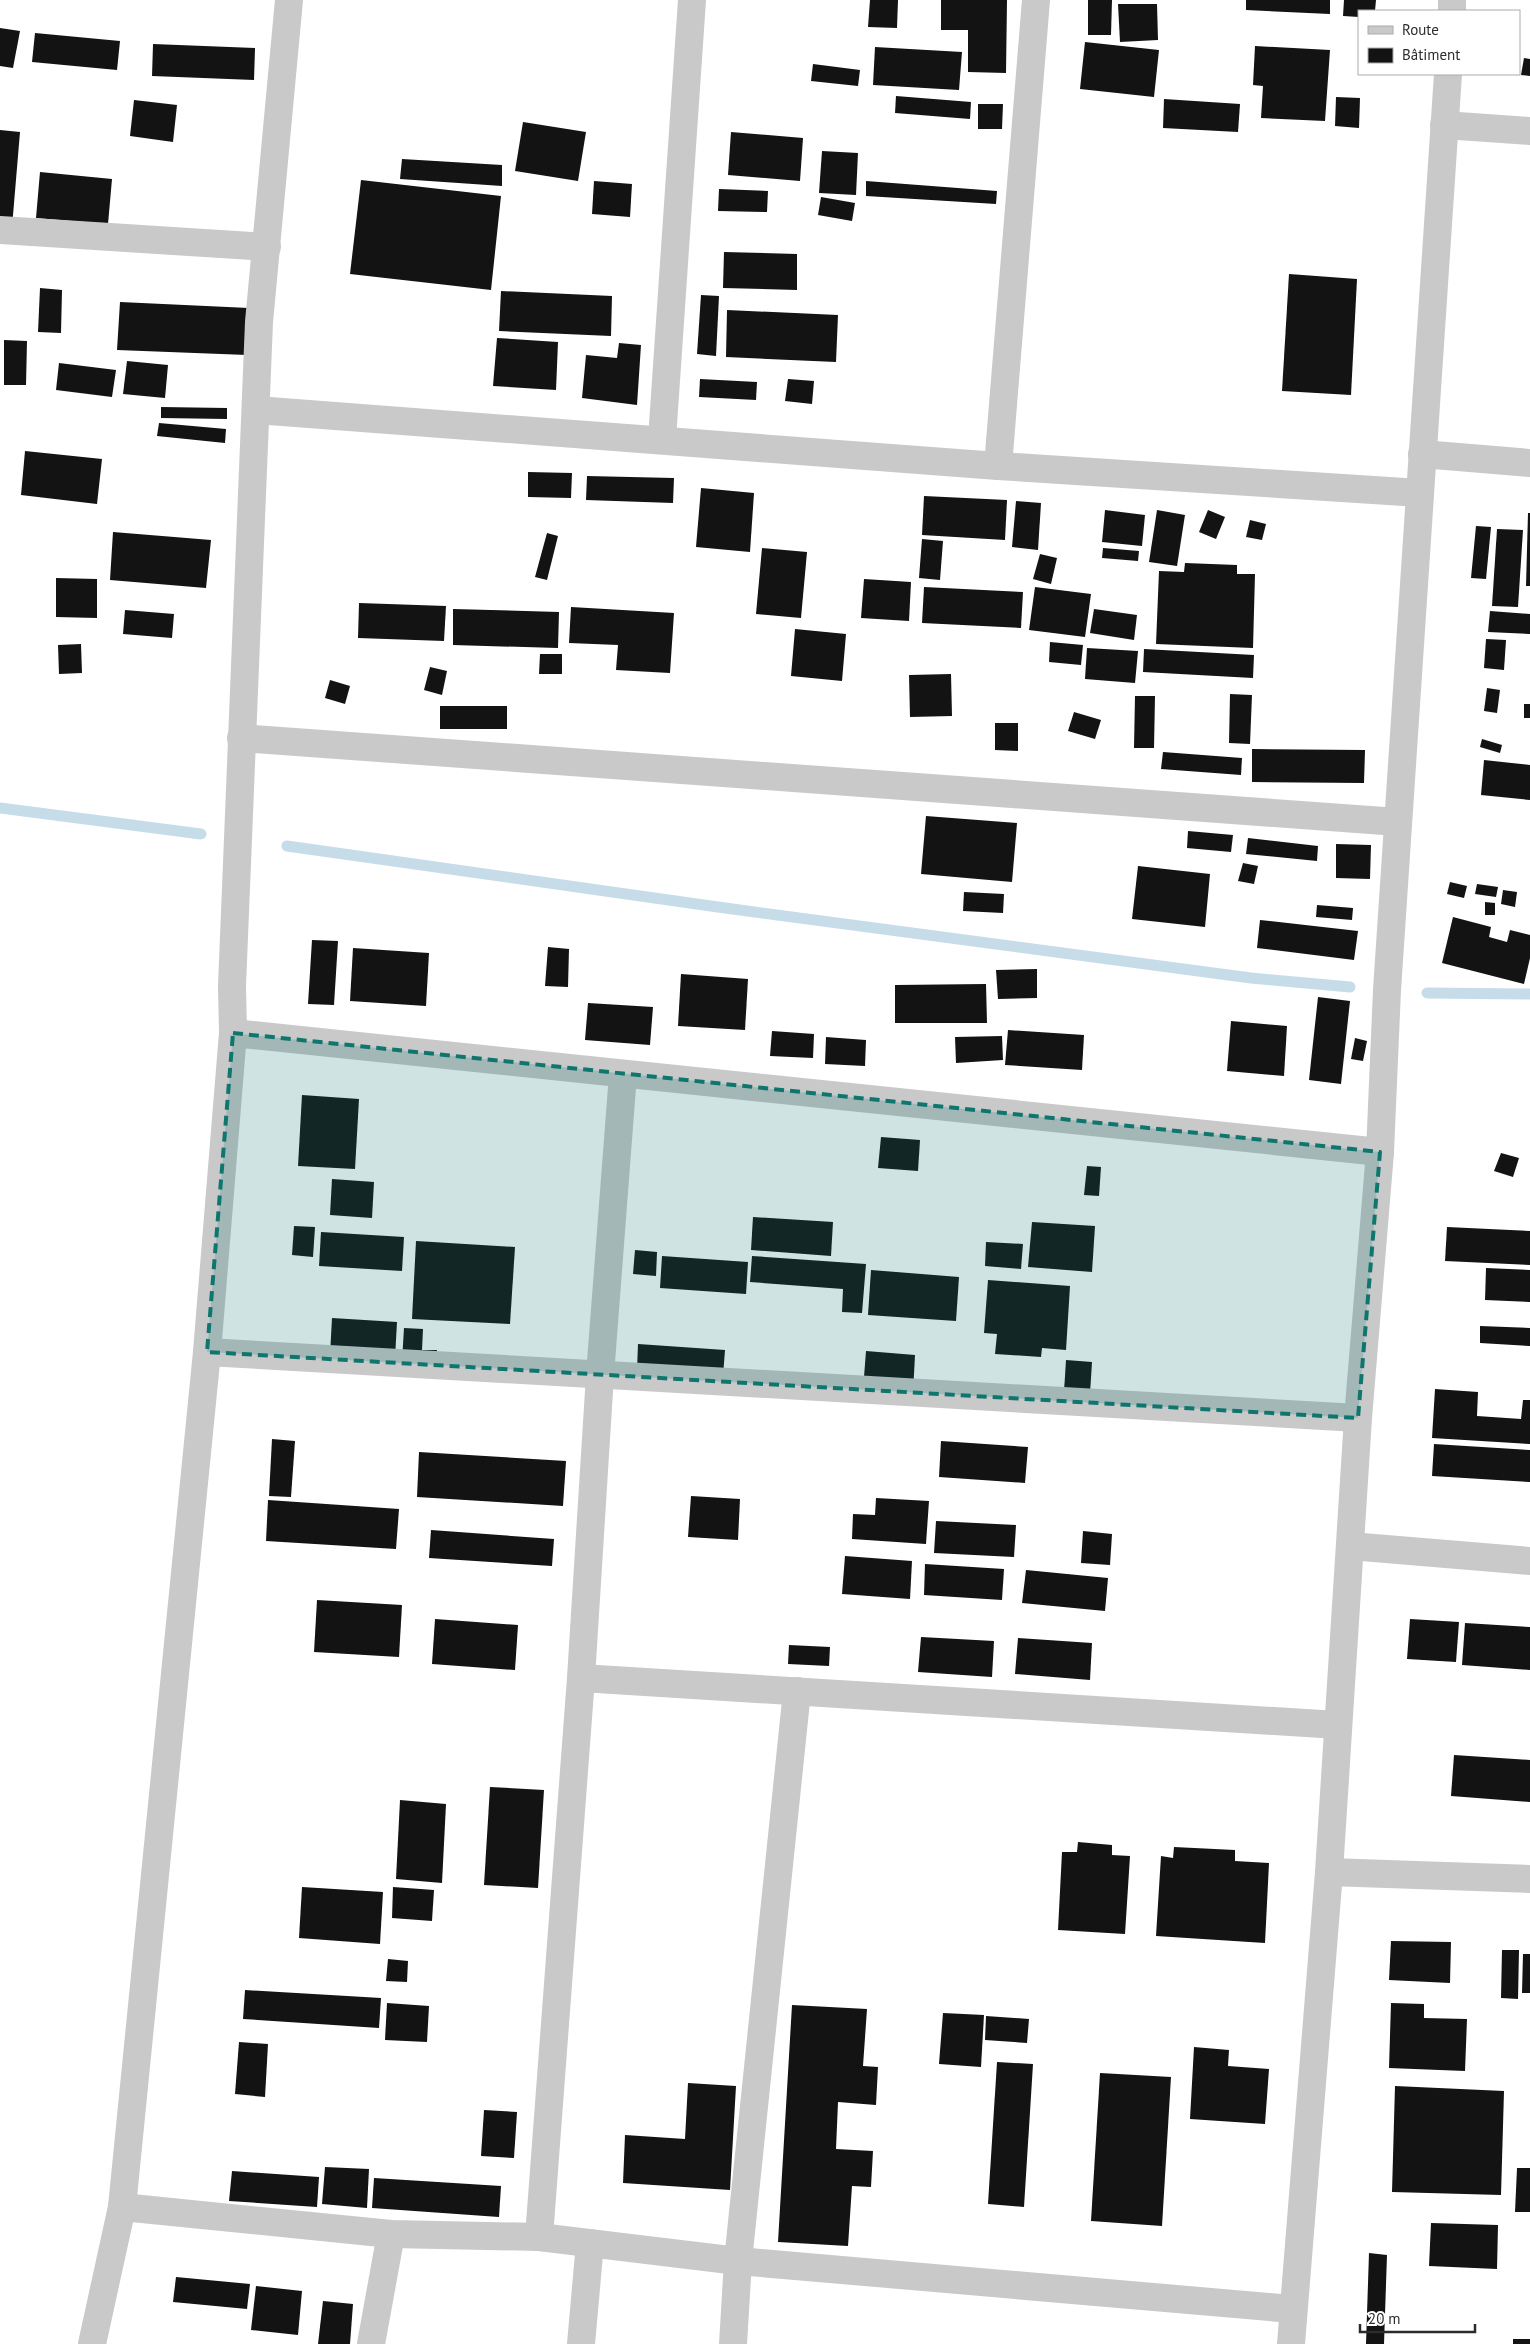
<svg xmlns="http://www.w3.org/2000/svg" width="1530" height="2344" font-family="'PT Sans',sans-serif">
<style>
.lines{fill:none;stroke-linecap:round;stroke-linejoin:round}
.stream{stroke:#c6dce9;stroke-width:11}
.building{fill:#131313}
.minor{stroke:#c9c9c9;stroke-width:28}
.marked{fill:#0f766e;fill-opacity:0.2;stroke:#0f766e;stroke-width:4;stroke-dasharray:10 6;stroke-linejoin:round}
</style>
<rect width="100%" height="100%" fill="#fff"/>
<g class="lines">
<!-- stream -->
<g class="stream">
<polyline points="0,808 201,834"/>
<polyline points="287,846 725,908 1251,978 1350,987"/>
<polyline points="1427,993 1530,994"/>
</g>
</g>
<!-- building -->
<g class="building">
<polygon points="870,0 898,0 897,28 868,27"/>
<polygon points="941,0 1007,0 1006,73 968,72 968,30 941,30"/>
<polygon points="1088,0 1112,0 1111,35 1088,35"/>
<polygon points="1246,0 1330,0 1330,14 1246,10"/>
<polygon points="1344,0 1376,0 1375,11 1359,11 1359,17 1343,16"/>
<polygon points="1118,4 1157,4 1158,40 1120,42"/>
<polygon points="0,28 20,31 13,68 0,66"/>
<polygon points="35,33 120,41 117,70 32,62"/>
<polygon points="1085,42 1159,50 1154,97 1080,89"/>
<polygon points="153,44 255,48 254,80 152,76"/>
<polygon points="1255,46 1330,50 1325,121 1261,118 1263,86 1253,85"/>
<polygon points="875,47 962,52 959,90 873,85"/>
<polygon points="1524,58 1530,59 1530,76 1521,75"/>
<polygon points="813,64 860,70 858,86 811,81"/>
<polygon points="896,96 971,102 970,119 895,113"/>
<polygon points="1336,97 1360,98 1359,128 1335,126"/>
<polygon points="1164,99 1240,104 1238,132 1163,128"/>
<polygon points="134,100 177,105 173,142 130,136"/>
<polygon points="978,104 1003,104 1002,129 978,129"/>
<polygon points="523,122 586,132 578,181 515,171"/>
<polygon points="0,130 20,132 12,227 0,226"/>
<polygon points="731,132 803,138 800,181 728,175"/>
<polygon points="822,151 858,153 856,195 819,193"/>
<polygon points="402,159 502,165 502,186 400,179"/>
<polygon points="40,172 112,179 108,224 36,218"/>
<polygon points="361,180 501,196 491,290 350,274"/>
<polygon points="594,181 632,184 630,217 592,214"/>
<polygon points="866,181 997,191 996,204 866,196"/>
<polygon points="719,189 768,191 767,212 718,211"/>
<polygon points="821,197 855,203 852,221 818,215"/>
<polygon points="724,252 797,254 797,290 723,288"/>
<polygon points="1289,274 1357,279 1351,395 1282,391"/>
<polygon points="40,288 62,290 61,333 38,332"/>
<polygon points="501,291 612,296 611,336 499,331"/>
<polygon points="701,295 719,296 716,356 697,354"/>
<polygon points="120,302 249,308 247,355 117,350"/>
<polygon points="727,310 838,315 836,362 726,357"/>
<polygon points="497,338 558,342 556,390 493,386"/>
<polygon points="4,340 27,341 26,385 4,385"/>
<polygon points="619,343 641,345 637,405 582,398 586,355 617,358"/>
<polygon points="127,361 168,365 165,398 123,394"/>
<polygon points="59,363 116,370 112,397 56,390"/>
<polygon points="700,379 757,382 756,400 699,397"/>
<polygon points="788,379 814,381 812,404 785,401"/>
<polygon points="161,407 227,408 227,419 161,418"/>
<polygon points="159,423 226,429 225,443 157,436"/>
<polygon points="25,451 102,459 97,504 21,495"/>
<polygon points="528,472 572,473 571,498 528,497"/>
<polygon points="587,476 674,478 673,503 586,500"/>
<polygon points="701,488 754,493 750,552 696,547"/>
<polygon points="924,496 1007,500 1005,540 922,535"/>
<polygon points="1016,501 1041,503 1038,550 1012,547"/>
<polygon points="1105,510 1145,515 1142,546 1102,542"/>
<polygon points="1157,510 1185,515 1177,566 1149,562"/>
<polygon points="1208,510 1225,517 1216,539 1199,532"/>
<polygon points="1528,513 1530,513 1530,586 1526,586"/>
<polygon points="1250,520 1266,524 1262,540 1246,537"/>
<polygon points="1476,526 1491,527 1486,579 1471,578"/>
<polygon points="1497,529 1523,530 1518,607 1492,606"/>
<polygon points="113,532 211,540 206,588 110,580"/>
<polygon points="547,533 558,536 547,580 535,577"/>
<polygon points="922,539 943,541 940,580 919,578"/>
<polygon points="762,548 807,552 801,618 756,614"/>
<polygon points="1103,548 1139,551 1138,561 1102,558"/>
<polygon points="1040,554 1057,558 1051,584 1033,579"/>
<polygon points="1185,563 1237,565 1237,574 1255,574 1253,648 1156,644 1159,571 1184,572"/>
<polygon points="56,578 97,579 97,618 56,617"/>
<polygon points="864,579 911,582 909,621 861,618"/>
<polygon points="924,587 1023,592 1021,628 922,623"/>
<polygon points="1035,587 1091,594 1085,637 1029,630"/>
<polygon points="359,603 446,606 444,641 358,638"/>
<polygon points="571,607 674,613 670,673 616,670 618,645 569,643"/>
<polygon points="453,609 559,612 558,648 453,645"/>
<polygon points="1094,609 1137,615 1134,640 1090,633"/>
<polygon points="125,610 174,614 172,638 123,634"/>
<polygon points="1490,611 1530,614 1530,634 1488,632"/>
<polygon points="795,629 846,634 842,681 791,676"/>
<polygon points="1486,639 1506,640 1504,670 1484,668"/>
<polygon points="1050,642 1083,645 1081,665 1049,662"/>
<polygon points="81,644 82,673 59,674 58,645"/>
<polygon points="1087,648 1138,651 1135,683 1085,679"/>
<polygon points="1144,649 1254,655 1253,678 1143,672"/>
<polygon points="540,654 562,654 562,674 539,674"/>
<polygon points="430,667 447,671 442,695 424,690"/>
<polygon points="951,674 952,716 910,717 909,675"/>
<polygon points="330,680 350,686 345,704 325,698"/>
<polygon points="1487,688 1500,690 1497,713 1484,711"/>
<polygon points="1230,694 1252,695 1250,744 1229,743"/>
<polygon points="1135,696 1155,696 1154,748 1134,748"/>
<rect x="1524" y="704" width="6" height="14"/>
<rect x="440" y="706" width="67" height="23"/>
<polygon points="1074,712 1101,720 1095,739 1068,731"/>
<polygon points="995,723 1018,723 1018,751 995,750"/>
<polygon points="1482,739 1502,745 1500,753 1480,747"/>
<polygon points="1252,749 1365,750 1364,783 1252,782"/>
<polygon points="1163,752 1242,758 1241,775 1161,769"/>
<polygon points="1484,760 1530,765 1530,800 1481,795"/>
<polygon points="926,816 1017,823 1012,882 921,874"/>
<polygon points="1188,831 1233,835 1231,852 1187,848"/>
<polygon points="1248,838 1318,846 1317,861 1246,854"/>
<polygon points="1336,844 1371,845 1370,879 1336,878"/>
<polygon points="1243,863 1258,866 1254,884 1238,881"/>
<polygon points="1138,866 1210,874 1205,927 1132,919"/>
<polygon points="1450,882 1467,886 1464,898 1447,894"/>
<polygon points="1477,884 1498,887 1496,897 1475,894"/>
<polygon points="1503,890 1517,892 1515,907 1501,904"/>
<polygon points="964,892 1004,894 1003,913 963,911"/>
<polygon points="1485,902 1495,903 1495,915 1485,915"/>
<polygon points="1317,905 1353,908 1352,920 1316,917"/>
<polygon points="1453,917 1491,927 1489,937 1507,942 1510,930 1530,935 1530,958 1524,984 1442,963"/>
<polygon points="1260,920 1358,931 1354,960 1257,948"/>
<polygon points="312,940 338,941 334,1005 308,1004"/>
<polygon points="548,947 569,949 568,987 545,986"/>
<polygon points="353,948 429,953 426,1006 350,1001"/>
<polygon points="1037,969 1037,998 998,999 996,970"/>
<polygon points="681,974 748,979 745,1030 678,1026"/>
<polygon points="986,984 987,1023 895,1023 895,985"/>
<polygon points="1318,997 1350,1001 1341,1084 1309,1080"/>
<polygon points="588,1003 653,1007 650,1045 585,1040"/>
<polygon points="1231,1021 1287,1026 1284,1076 1227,1071"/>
<polygon points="1008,1030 1084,1035 1082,1070 1005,1065"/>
<polygon points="772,1031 814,1034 813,1058 770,1056"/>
<polygon points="1002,1036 1003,1060 956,1063 955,1037"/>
<polygon points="826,1037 866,1040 865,1066 825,1064"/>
<polygon points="1355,1038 1367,1041 1363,1061 1351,1059"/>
<polygon points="302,1095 359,1099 355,1169 298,1166"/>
<polygon points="881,1137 920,1140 918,1171 878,1168"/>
<polygon points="1501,1153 1519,1158 1513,1177 1494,1171"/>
<polygon points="1087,1166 1101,1167 1099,1196 1084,1195"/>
<polygon points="332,1179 374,1182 372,1218 330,1215"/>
<polygon points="753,1217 833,1222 831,1256 751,1250"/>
<polygon points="1032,1222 1095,1226 1092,1272 1028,1267"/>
<polygon points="294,1226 315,1227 313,1257 292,1255"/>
<polygon points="1447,1227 1530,1231 1530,1265 1445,1261"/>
<polygon points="321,1232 404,1237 402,1271 319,1266"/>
<polygon points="416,1241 515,1247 510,1324 412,1319"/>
<polygon points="986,1242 1023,1244 1021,1269 985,1266"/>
<polygon points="635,1250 657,1252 656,1276 633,1274"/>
<polygon points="662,1256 748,1262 746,1294 660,1288"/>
<polygon points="752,1256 866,1264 862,1313 842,1312 843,1289 750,1282"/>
<polygon points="1486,1268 1530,1270 1530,1302 1485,1300"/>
<polygon points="871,1270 959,1277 956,1321 868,1315"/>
<polygon points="988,1280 1070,1286 1066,1350 1042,1348 1041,1357 995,1354 997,1334 984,1333"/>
<polygon points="332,1318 397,1322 395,1358 330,1355"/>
<polygon points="1480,1326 1530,1328 1530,1346 1480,1343"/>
<polygon points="404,1328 423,1329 422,1350 437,1350 435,1363 402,1361"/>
<polygon points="638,1344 725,1350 723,1376 637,1370"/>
<polygon points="866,1351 915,1355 913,1393 863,1390"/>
<polygon points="1066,1360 1092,1362 1089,1409 1063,1407"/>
<polygon points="1435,1389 1478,1392 1477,1416 1521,1419 1523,1400 1530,1400 1530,1444 1432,1438"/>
<polygon points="272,1439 295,1441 291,1497 269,1496"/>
<polygon points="941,1441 1028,1447 1025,1483 939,1477"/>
<polygon points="1434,1444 1530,1450 1530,1482 1432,1476"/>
<polygon points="419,1452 566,1461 563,1506 417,1497"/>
<polygon points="691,1496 740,1499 738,1540 688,1537"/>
<polygon points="876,1498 929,1501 926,1544 852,1539 853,1514 875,1515"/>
<polygon points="268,1500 399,1509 396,1549 266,1541"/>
<polygon points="936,1521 1016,1525 1014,1557 934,1553"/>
<polygon points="431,1530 554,1539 552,1566 429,1558"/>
<polygon points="1083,1531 1112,1534 1110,1565 1081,1563"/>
<polygon points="845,1556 912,1561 910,1599 842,1594"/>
<polygon points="925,1564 1004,1569 1002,1600 924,1595"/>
<polygon points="1026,1570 1108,1578 1105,1611 1022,1603"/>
<polygon points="317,1600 402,1605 399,1657 314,1652"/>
<polygon points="435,1619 518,1625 515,1670 432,1664"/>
<polygon points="1410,1619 1459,1622 1456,1662 1407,1659"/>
<polygon points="1465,1623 1530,1627 1530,1670 1462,1665"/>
<polygon points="921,1637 994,1641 992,1677 918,1672"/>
<polygon points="1018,1638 1092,1643 1090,1680 1015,1674"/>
<polygon points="789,1645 830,1647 829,1666 788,1664"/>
<polygon points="1454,1755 1530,1760 1530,1802 1451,1796"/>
<polygon points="490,1787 544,1790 538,1888 484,1885"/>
<polygon points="400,1800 446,1804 442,1883 396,1879"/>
<polygon points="1078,1842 1112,1845 1112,1855 1130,1856 1125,1934 1058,1930 1062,1852 1077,1852"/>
<polygon points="1174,1847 1235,1850 1235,1861 1269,1863 1265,1943 1156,1936 1161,1856 1173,1858"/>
<polygon points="302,1887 383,1892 380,1944 299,1938"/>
<polygon points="393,1887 434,1890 432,1921 392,1918"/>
<polygon points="1391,1941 1451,1942 1450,1983 1389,1980"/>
<polygon points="1502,1950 1519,1950 1518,1999 1501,1998"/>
<polygon points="1523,1954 1530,1954 1530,1993 1522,1993"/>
<polygon points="388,1959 408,1961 407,1982 386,1981"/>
<polygon points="245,1990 381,1998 379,2028 243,2019"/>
<polygon points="387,2003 429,2006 427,2042 385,2040"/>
<polygon points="1391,2003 1424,2004 1424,2018 1467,2019 1465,2071 1389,2068"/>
<polygon points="792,2005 867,2009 863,2066 878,2067 876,2105 838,2102 836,2149 873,2151 871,2187 852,2186 848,2246 778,2242"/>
<polygon points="943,2013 984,2015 981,2067 939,2064"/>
<polygon points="986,2016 1029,2019 1027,2043 985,2040"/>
<polygon points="239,2042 268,2044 265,2097 235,2094"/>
<polygon points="1194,2047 1229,2050 1228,2066 1269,2069 1265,2124 1190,2119"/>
<polygon points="997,2062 1033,2064 1024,2207 988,2204"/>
<polygon points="1100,2073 1171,2077 1162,2226 1091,2221"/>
<polygon points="688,2083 736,2086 730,2190 623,2183 625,2135 685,2139"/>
<polygon points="1395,2086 1504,2091 1501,2195 1392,2192"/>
<polygon points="484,2110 517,2112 514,2158 481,2156"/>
<polygon points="325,2167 369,2169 367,2208 322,2204"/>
<polygon points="1517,2168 1530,2168 1530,2212 1515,2212"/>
<polygon points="232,2171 319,2177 317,2207 229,2201"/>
<polygon points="374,2178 501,2186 499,2217 372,2208"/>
<polygon points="1431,2223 1498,2225 1497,2269 1429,2266"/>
<polygon points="1369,2253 1387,2255 1384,2344 1366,2344"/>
<polygon points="176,2277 250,2284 247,2309 173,2302"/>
<polygon points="256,2286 302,2291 298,2335 251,2330"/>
<polygon points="323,2301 353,2304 350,2344 318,2344"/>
<rect x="1513" y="2339" width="17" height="5"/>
</g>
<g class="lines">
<!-- minor -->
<g class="minor">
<polyline points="1452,11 1452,0"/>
<polyline points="1444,125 1530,131"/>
<polyline points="0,230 267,247"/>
<polyline points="256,410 998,466 1420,493"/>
<polyline points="662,439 692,0"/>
<polyline points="1422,454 1530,463"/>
<polyline points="998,466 1036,0"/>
<polyline points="241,738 1398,822"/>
<polyline points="233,1033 1380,1152"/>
<polyline points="207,1352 1358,1418"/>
<polyline points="1350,1546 1530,1561"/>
<polyline points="581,1678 1338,1725"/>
<polyline points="1329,1872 1530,1879"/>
<polyline points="122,2207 391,2234 539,2237 738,2261 1292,2309"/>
<polyline points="539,2237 581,1678 600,1375 623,1074"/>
<polyline points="92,2344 122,2207 207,1352 233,1033 232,986 259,322 289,0"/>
<polyline points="371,2344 391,2234"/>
<polyline points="581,2344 590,2243"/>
<polyline points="733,2344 738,2261 797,1691"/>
<polyline points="1291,2344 1329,1872 1358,1418 1380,1152 1387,990 1448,74"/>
</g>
</g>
<!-- marked area -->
<path class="marked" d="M233,1033l1147,119 -22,266 -1151,-66z"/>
<!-- legend -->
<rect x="1358" y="10" width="162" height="65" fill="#ffffff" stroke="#ababab"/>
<rect x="1368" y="26" width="25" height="8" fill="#c9c9c9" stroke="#ababab"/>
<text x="1402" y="35" font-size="15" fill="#2c2c2c">Route</text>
<rect x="1368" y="48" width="25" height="15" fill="#131313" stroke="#ababab"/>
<text x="1402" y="60" font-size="15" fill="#2c2c2c">Bâtiment</text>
<!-- scale -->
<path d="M1360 2324v8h115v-8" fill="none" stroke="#2c2c2c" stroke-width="2.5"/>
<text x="1368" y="2324" font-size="15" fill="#2c2c2c" stroke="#ffffff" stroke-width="4" paint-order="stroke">20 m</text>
</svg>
